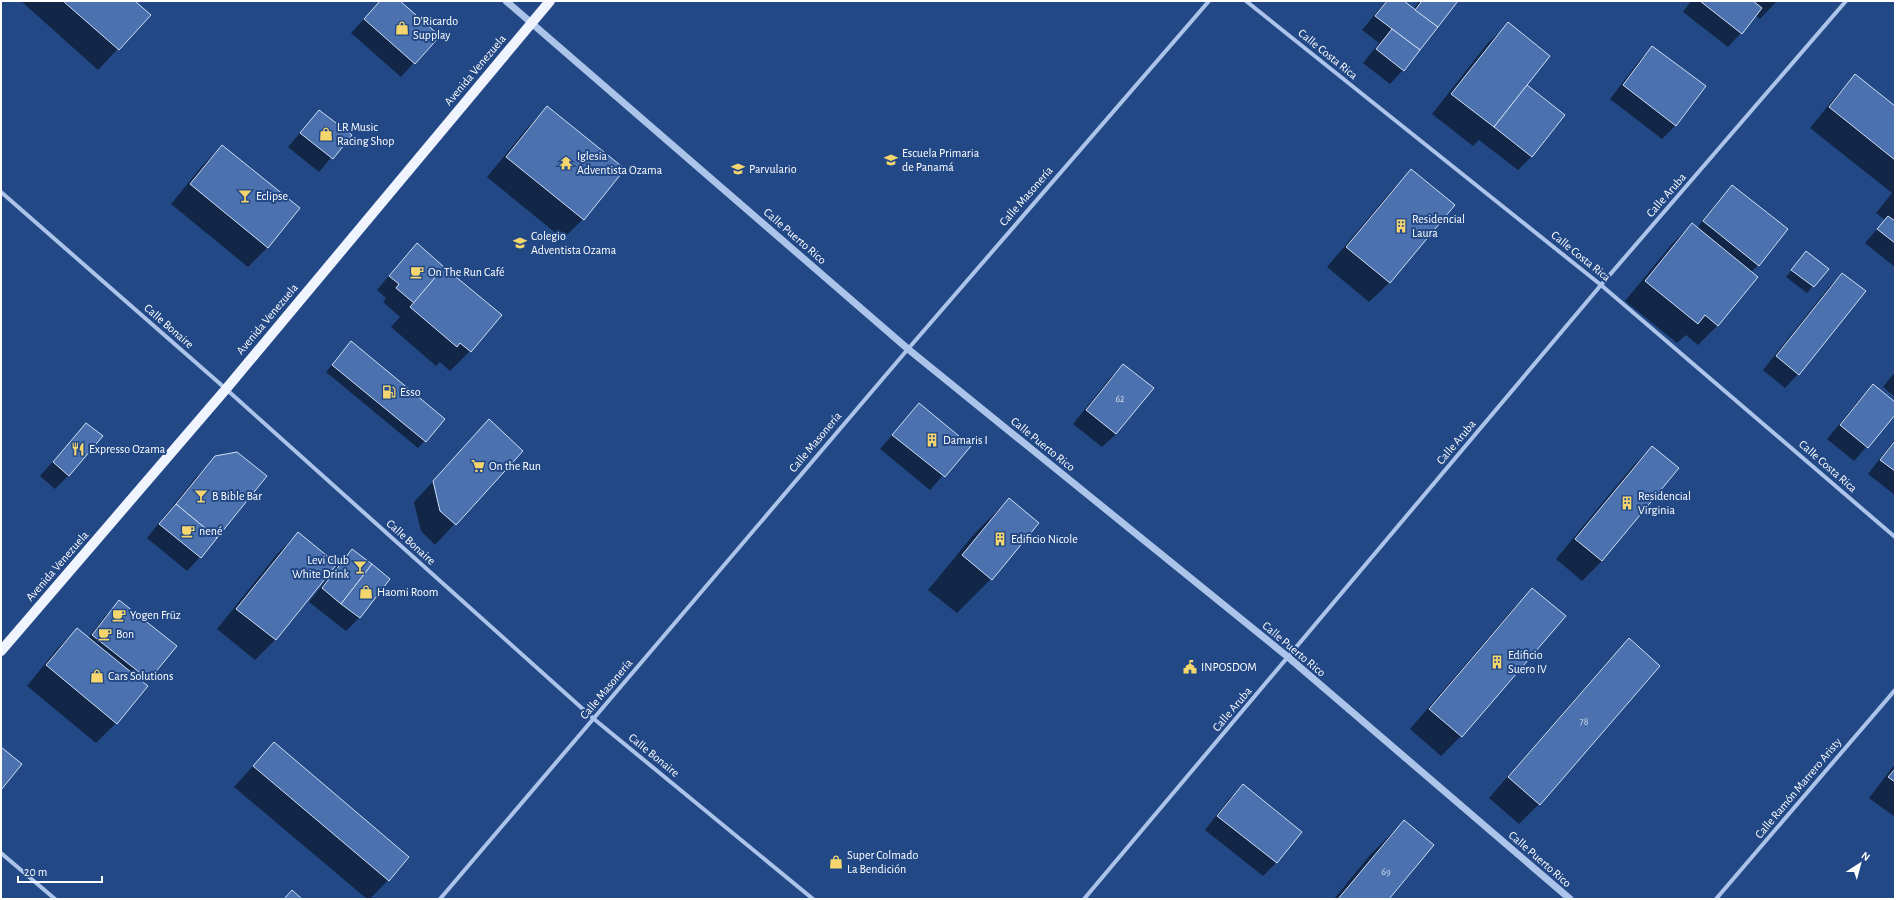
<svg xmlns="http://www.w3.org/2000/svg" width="1896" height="900" font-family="'Alegreya Sans',sans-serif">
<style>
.shadow{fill:#0007}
.building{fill:#4b71ae;stroke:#d0dff7}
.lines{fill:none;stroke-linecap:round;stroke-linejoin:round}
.minor{stroke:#acc4e9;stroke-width:4}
.tertiary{stroke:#acc4e9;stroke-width:7}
.primary{stroke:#eff4fe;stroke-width:10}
.labels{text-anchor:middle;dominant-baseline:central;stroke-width:4;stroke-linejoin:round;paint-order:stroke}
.number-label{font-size:10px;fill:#d2dceb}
.poi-label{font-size:12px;fill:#fff;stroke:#224886;text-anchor:start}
.street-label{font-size:12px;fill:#fff;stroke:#224886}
</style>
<rect width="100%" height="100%" fill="#224886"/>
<!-- shadow -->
<g class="shadow">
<polygon points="21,1 134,1 149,15 98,70"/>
<polygon points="380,1 399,1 438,36 401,77 351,33"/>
<polygon points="1386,1 1402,1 1413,9 1420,1 1456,1 1403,70 1390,84 1363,63 1379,43 1362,30"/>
<polygon points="1691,1 1777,1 1760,19 1755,15 1741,33 1728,47 1683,12"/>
<polygon points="1508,24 1522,89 1564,116 1531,157 1518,170 1479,140 1473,146 1432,114 1488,43"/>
<polygon points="1652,47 1676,125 1662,139 1610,99 1639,61"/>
<polygon points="1855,76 1895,107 1895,267 1865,243 1885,220 1876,213 1892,193 1810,128 1836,96"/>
<polygon points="548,107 583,219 563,239 487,177 528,127"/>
<polygon points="319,111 350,135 319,172 288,147"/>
<polygon points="222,146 268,247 248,267 171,204 202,166"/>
<polygon points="1412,170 1453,205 1389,283 1369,302 1327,267 1392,190"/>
<polygon points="1733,186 1758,265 1751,272 1718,325 1698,345 1686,335 1677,343 1625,301 1672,244 1692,224 1697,228 1719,200"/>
<polygon points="1806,253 1827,269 1807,293 1786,277"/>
<polygon points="404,258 470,351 450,371 440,362 436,366 391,327 400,317 383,302 386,298 377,290"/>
<polygon points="1842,274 1798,374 1785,388 1763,370 1829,287"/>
<polygon points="345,349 444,419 418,448 326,372"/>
<polygon points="1123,365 1152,388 1116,434 1102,447 1073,424 1110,378"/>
<polygon points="1895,372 1895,397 1883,387"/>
<polygon points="1873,385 1895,402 1895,414 1854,461 1827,439 1860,399"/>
<polygon points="919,404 969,446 930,490 880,449"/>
<polygon points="489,421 522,451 435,545 421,531 414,502"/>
<polygon points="86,424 69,475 55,489 40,476"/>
<polygon points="1895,439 1895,495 1868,474"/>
<polygon points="1652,447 1678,468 1602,561 1582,581 1556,559 1632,467"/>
<polygon points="216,457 200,557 187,571 147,538 196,477"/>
<polygon points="1009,499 991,579 957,613 928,590 975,533"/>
<polygon points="298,533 336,564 275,640 255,660 217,629 278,553"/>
<polygon points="352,550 389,580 359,618 346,631 309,602 339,564"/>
<polygon points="1533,589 1564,616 1461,736 1441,756 1410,729 1513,609"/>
<polygon points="120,602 176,646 144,684 147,687 116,723 96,743 27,686 57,649 77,629 88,638 106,615"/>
<polygon points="1629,640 1539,804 1519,824 1489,798 1609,660"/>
<polygon points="274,743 388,880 370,899 367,899 234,787"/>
<polygon points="1895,764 1895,817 1869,798"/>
<polygon points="1243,786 1301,832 1276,863 1263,876 1205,830 1229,799"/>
<polygon points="1404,821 1388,899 1334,899 1370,855"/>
</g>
<!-- building -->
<g class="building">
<polygon points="63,1 135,1 151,15 119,50"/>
<polygon points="380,1 400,1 440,36 415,64 364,19"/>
<polygon points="1387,1 1404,1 1438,27 1420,50 1375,16"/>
<polygon points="1422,1 1458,1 1438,27 1415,10"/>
<polygon points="1700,1 1753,1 1762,8 1742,34"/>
<polygon points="1508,22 1550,56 1494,127 1451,94"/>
<polygon points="1392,29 1420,50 1404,71 1376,49"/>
<polygon points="1652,46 1706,86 1676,126 1623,85"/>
<polygon points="1855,74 1895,106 1895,160 1829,107"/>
<polygon points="1527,85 1565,115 1532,157 1494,127"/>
<polygon points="547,106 625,169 584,220 506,157"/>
<polygon points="319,110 352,135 333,159 300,133"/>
<polygon points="222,145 300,208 268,248 190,184"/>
<polygon points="1411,169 1455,205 1390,283 1346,247"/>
<polygon points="1732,185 1788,229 1759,266 1703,221"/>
<polygon points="1888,216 1895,221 1895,243 1877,229"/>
<polygon points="1692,223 1758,277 1718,326 1705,315 1698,324 1645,281"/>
<polygon points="417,243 444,267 414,303 396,288 399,284 389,276"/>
<polygon points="1806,251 1829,269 1814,287 1791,270"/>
<polygon points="444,267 502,315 471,352 460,343 457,347 410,307"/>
<polygon points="1842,273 1866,291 1799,375 1776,356"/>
<polygon points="351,341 445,419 426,442 332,365"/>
<polygon points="1123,364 1154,388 1116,434 1086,410"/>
<polygon points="1873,384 1895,402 1895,415 1868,448 1840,425"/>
<polygon points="919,403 971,446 945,477 892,435"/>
<polygon points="489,419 523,451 456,525 440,511 433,481"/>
<polygon points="86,423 103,436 69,476 53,462"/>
<polygon points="1895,441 1895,471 1880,460"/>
<polygon points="1652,446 1679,468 1602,561 1575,539"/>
<polygon points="237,452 267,476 217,538 176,504 215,456"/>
<polygon points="1009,498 1039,523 992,580 962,555"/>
<polygon points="176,504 217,538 201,558 159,524"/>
<polygon points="298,532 337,564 276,640 236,609"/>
<polygon points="352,549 372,564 341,604 322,588"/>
<polygon points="372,564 390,579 360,618 341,604"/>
<polygon points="1532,588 1566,616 1462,737 1429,709"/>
<polygon points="119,600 177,646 149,680 92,635"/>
<polygon points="77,628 148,686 117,724 46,665"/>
<polygon points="1629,638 1660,666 1540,805 1508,777"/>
<polygon points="274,742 409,857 389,881 253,766"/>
<polygon points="1,747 22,764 1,790"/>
<polygon points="1895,769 1895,782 1888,777"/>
<polygon points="1243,784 1302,832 1277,863 1217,816"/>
<polygon points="1404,820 1434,845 1389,899 1338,899"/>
<polygon points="292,890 302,899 284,899"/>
</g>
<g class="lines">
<!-- minor -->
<g class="minor">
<polyline points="1246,1 1601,285 1895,537"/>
<polyline points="1,192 226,389 594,719 813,899"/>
<polyline points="1,853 55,899"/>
<polyline points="440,899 908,349 1209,1"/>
<polyline points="1084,899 1601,285 1846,1"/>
<polyline points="1716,899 1895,690"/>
</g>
<!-- tertiary -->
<polyline class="tertiary" points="506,1 908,349 1288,657 1570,899"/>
<!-- primary -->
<polyline class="primary" points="1,651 226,389 550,1"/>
</g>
<!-- icons -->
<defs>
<g id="shop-bare" transform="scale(1.08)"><path d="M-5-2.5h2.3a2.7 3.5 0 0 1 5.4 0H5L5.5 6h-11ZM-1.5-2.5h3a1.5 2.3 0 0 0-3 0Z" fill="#f5d66e" stroke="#224886" stroke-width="2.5" paint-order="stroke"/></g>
<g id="school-bare" transform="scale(1.08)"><path d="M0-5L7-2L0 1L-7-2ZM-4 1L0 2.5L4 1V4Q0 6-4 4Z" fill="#f5d66e" stroke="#224886" stroke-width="2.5" paint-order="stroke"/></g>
<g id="temple-bare" transform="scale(1.08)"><path d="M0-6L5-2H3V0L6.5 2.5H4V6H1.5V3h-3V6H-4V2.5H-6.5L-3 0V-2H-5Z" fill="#f5d66e" stroke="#224886" stroke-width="2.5" paint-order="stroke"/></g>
<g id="bar-bare" transform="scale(1.08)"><path d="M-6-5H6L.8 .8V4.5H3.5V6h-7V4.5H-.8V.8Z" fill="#f5d66e" stroke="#224886" stroke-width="2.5" paint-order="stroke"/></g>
<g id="building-bare" transform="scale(1.08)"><path d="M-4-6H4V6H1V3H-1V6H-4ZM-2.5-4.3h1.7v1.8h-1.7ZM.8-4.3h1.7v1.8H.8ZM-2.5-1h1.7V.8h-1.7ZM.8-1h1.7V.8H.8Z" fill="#f5d66e" stroke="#224886" stroke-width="2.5" paint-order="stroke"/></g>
<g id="cafe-bare" transform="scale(1.08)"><path d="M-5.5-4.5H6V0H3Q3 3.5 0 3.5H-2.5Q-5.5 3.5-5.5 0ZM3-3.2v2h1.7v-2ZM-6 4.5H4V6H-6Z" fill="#f5d66e" stroke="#224886" stroke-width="2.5" paint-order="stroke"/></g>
<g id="fuel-bare" transform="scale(1.08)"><path d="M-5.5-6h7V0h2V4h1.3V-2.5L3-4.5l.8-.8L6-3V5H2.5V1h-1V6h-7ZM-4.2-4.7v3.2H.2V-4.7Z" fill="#f5d66e" stroke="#224886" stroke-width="2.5" paint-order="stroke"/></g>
<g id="restaurant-bare" transform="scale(1.08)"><path d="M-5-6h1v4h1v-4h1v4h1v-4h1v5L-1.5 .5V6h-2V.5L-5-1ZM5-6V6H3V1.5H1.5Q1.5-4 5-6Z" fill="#f5d66e" stroke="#224886" stroke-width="2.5" paint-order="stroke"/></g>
<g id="supermarket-bare" transform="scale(1.08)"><path d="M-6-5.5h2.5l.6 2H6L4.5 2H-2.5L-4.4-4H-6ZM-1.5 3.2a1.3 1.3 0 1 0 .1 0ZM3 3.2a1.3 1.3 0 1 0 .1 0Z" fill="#f5d66e" stroke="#224886" stroke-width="2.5" paint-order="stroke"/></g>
<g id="civic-bare" transform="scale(1.08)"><path d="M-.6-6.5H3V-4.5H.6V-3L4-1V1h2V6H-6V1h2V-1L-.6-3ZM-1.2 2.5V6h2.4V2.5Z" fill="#f5d66e" stroke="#224886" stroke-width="2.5" paint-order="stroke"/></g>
</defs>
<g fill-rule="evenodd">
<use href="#shop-bare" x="402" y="28"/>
<use href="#shop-bare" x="326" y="134"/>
<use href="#school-bare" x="891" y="160"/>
<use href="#temple-bare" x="566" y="163"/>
<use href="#school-bare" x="738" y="169"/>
<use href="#bar-bare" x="245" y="196"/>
<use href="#building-bare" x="1401" y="226"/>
<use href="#school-bare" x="520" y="243"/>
<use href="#cafe-bare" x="417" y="272"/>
<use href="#fuel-bare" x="389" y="392"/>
<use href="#building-bare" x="932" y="440"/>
<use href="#restaurant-bare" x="78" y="449"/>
<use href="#supermarket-bare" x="478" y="466"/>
<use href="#bar-bare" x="201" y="496"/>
<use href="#building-bare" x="1627" y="503"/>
<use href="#cafe-bare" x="188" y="531"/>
<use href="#building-bare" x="1000" y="539"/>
<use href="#bar-bare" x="360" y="567"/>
<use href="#shop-bare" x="366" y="592"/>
<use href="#cafe-bare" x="119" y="615"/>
<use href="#cafe-bare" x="105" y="634"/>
<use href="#building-bare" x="1497" y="662"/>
<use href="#civic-bare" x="1190" y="667"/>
<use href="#shop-bare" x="97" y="676"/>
<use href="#shop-bare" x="836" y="862"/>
</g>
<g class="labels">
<!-- number labels -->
<g class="number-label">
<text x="1120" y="399">62</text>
<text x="1584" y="722">78</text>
<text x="1386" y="872">69</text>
</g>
<!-- poi labels -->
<g class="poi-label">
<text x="413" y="21">D'Ricardo<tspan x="413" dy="14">Supplay</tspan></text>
<text x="337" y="127">LR Music<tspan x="337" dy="14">Racing Shop</tspan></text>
<text x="902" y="153">Escuela Primaria<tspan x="902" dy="14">de Panamá</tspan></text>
<text x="577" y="156">Iglesia<tspan x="577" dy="14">Adventista Ozama</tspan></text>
<text x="749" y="169">Parvulario</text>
<text x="256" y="196">Eclipse</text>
<text x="1412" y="219">Residencial<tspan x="1412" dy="14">Laura</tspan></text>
<text x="531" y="236">Colegio<tspan x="531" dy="14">Adventista Ozama</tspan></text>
<text x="428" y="272">On The Run Café</text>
<text x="400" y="392">Esso</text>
<text x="943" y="440">Damaris I</text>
<text x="89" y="449">Expresso Ozama</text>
<text x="489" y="466">On the Run</text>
<text x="212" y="496">B Bible Bar</text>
<text x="1638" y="496">Residencial<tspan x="1638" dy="14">Virginia</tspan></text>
<text x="199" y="531">nené</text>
<text x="1011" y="539">Edificio Nicole</text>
<text x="349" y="560" text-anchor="end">Levi Club<tspan x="349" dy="14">White Drink</tspan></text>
<text x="377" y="592">Haomi Room</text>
<text x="130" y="615">Yogen Früz</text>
<text x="116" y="634">Bon</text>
<text x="1508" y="655">Edificio<tspan x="1508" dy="14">Suero IV</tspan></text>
<text x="1201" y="667">INPOSDOM</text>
<text x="108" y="676">Cars Solutions</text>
<text x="847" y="855">Super Colmado<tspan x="847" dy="14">La Bendición</tspan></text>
</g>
<!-- street labels -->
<g class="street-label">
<text transform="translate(1328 54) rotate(39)">Calle Costa Rica</text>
<text transform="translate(475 70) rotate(-50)">Avenida Venezuela</text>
<text transform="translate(1666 195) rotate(-49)">Calle Aruba</text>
<text transform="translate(1026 196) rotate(-49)">Calle Masonería</text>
<text transform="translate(795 236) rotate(41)">Calle Puerto Rico</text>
<text transform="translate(1581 256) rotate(39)">Calle Costa Rica</text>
<text transform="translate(267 319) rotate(-50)">Avenida Venezuela</text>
<text transform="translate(169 326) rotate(41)">Calle Bonaire</text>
<text transform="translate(815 442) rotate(-50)">Calle Masonería</text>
<text transform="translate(1456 442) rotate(-50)">Calle Aruba</text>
<text transform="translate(1043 444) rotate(39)">Calle Puerto Rico</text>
<text transform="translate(1828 466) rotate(41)">Calle Costa Rica</text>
<text transform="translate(411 542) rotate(42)">Calle Bonaire</text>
<text transform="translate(57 566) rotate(-49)">Avenida Venezuela</text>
<text transform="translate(1294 649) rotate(40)">Calle Puerto Rico</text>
<text transform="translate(606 689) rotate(-50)">Calle Masonería</text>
<text transform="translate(1232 709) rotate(-50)">Calle Aruba</text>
<text transform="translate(654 755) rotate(39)">Calle Bonaire</text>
<text transform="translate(1798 788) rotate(-50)">Calle Ramón Marrero Aristy</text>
<text transform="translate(1540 859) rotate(41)">Calle Puerto Rico</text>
</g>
</g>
<!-- border -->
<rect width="1896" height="900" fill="none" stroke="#ffffff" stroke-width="4"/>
<!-- north arrow -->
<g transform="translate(1860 864) rotate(36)" stroke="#224886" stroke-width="3" paint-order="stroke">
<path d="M0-3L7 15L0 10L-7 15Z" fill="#ffffff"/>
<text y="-6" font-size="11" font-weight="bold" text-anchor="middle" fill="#ffffff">N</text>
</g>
<!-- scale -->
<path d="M18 876v6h84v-6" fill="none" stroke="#ffffff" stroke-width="2"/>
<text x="24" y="876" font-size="12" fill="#ffffff" stroke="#224886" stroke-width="3" paint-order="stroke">20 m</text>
</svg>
